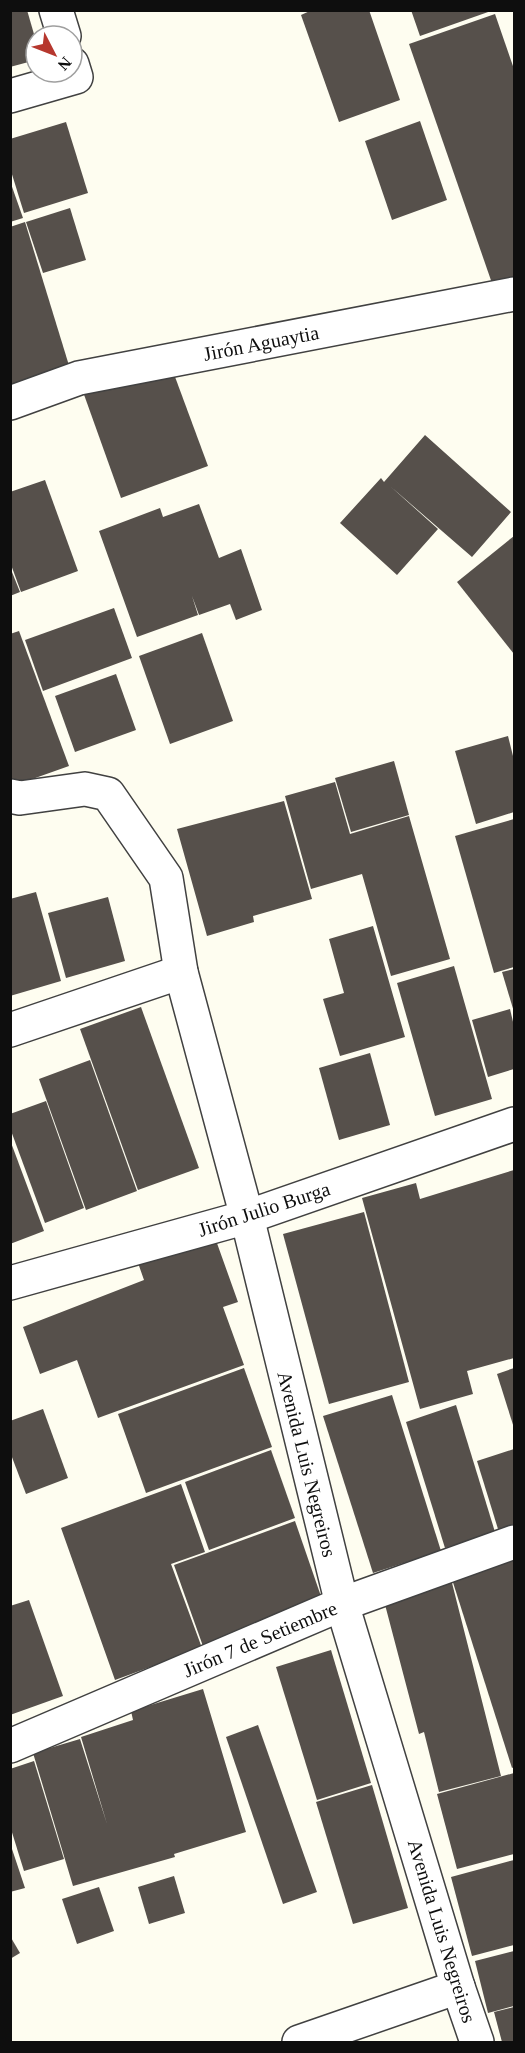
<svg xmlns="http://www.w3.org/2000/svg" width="525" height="2053" font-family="Georgia,serif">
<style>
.building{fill:#56504b}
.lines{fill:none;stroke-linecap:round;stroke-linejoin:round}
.minor-casing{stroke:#414141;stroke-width:36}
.minor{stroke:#fff;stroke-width:33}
.labels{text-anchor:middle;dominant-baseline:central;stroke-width:6;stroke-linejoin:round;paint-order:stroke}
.street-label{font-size:20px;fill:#0e0e0e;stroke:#fff}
</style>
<rect width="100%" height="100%" fill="#fefdf0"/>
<!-- building -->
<g class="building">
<polygon points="10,10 27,10 36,41 36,60 10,67"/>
<polygon points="312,10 369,10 400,100 339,122 301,15"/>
<polygon points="411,10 491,10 491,11 420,36"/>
<polygon points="495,14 514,69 514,282 494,289 409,44"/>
<polygon points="420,121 447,200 392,220 365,141"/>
<polygon points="66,122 88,193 24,213 10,168 10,139"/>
<polygon points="10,181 23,218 10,222"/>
<polygon points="70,208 86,260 43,273 26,222"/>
<polygon points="25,222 71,372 10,391 10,227"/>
<polygon points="171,366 208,466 121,498 82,389"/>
<polygon points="425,435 511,512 472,557 390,486 438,529 397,575 340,523 381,478 384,482"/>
<polygon points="45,480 78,571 21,592 10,562 10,492"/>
<polygon points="199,504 219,558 241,549 262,610 236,620 230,604 199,615 192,596 198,615 137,637 99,531 160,508 163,517"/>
<polygon points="514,536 514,654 457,582"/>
<polygon points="10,567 20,592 10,596"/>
<polygon points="114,608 132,658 43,691 25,640"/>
<polygon points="19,631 69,766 10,787 10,634"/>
<polygon points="202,633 233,721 170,744 139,656"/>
<polygon points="116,674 136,730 75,752 55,696"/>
<polygon points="508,736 514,760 514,812 476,824 455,751"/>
<polygon points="394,761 409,815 351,832 335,778"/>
<polygon points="335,782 350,834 409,816 450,959 391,976 362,874 311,889 285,796"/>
<polygon points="284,801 312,899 253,916 254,922 207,936 177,829"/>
<polygon points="514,819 514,967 494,973 455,836"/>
<polygon points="36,892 61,981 10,996 10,899"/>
<polygon points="108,897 125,961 66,978 48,913"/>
<polygon points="373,926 405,1037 340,1056 323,999 344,993 329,939"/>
<polygon points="454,966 492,1099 435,1116 397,983"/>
<polygon points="514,969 514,1012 502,972"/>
<polygon points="141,1007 199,1168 138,1190 80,1029"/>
<polygon points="510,1009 514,1026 514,1069 488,1077 472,1020"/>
<polygon points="370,1053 390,1125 339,1140 319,1068"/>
<polygon points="90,1060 137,1191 86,1210 39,1079"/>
<polygon points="46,1101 84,1208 45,1223 10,1128 10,1114"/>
<polygon points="10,1140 44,1231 10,1244"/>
<polygon points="514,1170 514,1358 467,1371 473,1394 420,1409 362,1198 416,1183 420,1199"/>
<polygon points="364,1212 409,1382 329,1404 283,1234"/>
<polygon points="213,1232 238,1302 223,1307 244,1365 98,1418 77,1360 40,1374 23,1327 144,1280 137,1260"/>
<polygon points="244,1368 272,1447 146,1493 118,1414"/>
<polygon points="514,1368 514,1428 497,1374"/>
<polygon points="392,1395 441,1551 373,1573 323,1416"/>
<polygon points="456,1405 495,1532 445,1548 406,1422"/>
<polygon points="43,1409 68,1478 26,1494 10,1452 10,1421"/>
<polygon points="514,1449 514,1524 498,1529 477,1461"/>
<polygon points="271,1450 295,1518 209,1550 185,1482"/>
<polygon points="181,1484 205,1552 171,1564 202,1648 115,1680 61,1528"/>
<polygon points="295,1521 324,1605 204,1649 174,1565"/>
<polygon points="514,1552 514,1767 512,1768 450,1573"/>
<polygon points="451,1579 501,1776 439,1792 424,1732 419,1734 383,1597"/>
<polygon points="29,1600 63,1696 10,1715 10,1606"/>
<polygon points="331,1650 371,1783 317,1800 276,1667"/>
<polygon points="203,1689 246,1832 174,1854 175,1857 73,1886 33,1753 80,1739 107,1824 81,1737 133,1720 131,1711"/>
<polygon points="258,1725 317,1892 283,1904 226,1737"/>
<polygon points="34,1761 64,1859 24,1871 10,1826 10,1769"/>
<polygon points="514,1773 514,1854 457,1869 437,1794"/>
<polygon points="372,1785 408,1908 353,1924 316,1802"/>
<polygon points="10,1843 25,1888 10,1892"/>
<polygon points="514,1860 514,1945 472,1956 451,1877"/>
<polygon points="174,1876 185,1913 149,1924 138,1887"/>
<polygon points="99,1887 114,1931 77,1944 62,1899"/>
<polygon points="10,1936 20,1953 10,1959"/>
<polygon points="514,1951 514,2006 488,2013 475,1961"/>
<polygon points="514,2007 514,2042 502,2042 494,2012"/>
</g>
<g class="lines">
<!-- minor casing -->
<g class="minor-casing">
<g id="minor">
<polyline points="56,10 64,36"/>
<polyline points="10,96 76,77 72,64"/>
<polyline points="10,403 79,378 514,294"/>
<polyline points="10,796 20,798 85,789 108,794 166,878 181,972 247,1217 342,1604 458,1987 477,2042"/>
<polyline points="10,1030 181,972"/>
<polyline points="10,1283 247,1217 514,1124"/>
<polyline points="10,1746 342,1604 514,1542"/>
<polyline points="299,2042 458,1987"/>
</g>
</g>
<!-- minor -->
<use href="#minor" class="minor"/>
</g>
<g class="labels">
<!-- street labels -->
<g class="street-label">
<text transform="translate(261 343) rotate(-11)">Jirón Aguaytia</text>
<text transform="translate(264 1209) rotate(-18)">Jirón Julio Burga</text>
<text transform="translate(307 1464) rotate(76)">Avenida Luis Negreiros</text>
<text transform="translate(260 1639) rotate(-23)">Jirón 7 de Setiembre</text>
<text transform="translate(442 1931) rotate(73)">Avenida Luis Negreiros</text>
</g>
</g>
<!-- border -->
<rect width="525" height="2053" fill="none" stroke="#0e0e0e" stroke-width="24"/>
<!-- north arrow -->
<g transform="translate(54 54) rotate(132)"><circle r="28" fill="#ffffff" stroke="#9f9f9f" stroke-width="1.5"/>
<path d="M0-4.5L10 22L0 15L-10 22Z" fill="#b6372e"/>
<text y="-9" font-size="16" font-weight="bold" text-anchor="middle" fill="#0e0e0e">N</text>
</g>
</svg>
